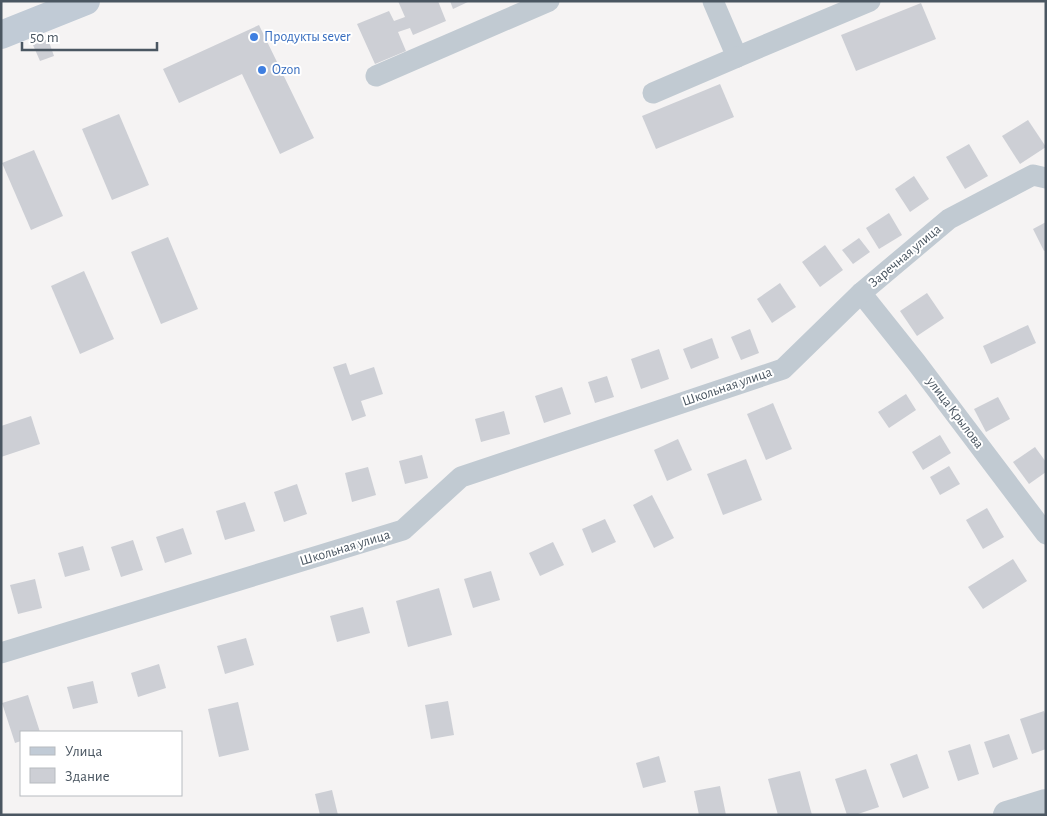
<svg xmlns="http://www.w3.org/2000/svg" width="1047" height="816" font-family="'Alegreya Sans',sans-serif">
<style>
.building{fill:#cdcfd5}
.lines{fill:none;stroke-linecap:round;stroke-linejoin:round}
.minor{stroke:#c1cad2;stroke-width:21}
.tertiary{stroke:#c1cad2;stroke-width:28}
.secondary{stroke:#c1cbd6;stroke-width:28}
.shop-dot{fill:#3f7fe0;stroke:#fff;stroke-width:2}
.labels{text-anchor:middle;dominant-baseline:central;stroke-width:4;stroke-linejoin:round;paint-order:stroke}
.shop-label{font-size:14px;fill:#366cbe;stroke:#fff;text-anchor:start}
.street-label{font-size:14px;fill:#4a5661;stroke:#fff}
</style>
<rect width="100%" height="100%" fill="#f5f3f3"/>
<!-- building -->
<g class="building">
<polygon points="398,1 438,1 446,21 413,35 410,28 398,32 406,51 375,64 357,24 389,11 394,21 405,17"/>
<polygon points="450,1 470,1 453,9"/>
<polygon points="921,3 936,39 856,71 841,35"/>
<polygon points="259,25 314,138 280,154 242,74 179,103 163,69"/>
<polygon points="48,39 54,56 40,61 33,45"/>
<polygon points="720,84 734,117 656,149 642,116"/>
<polygon points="119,114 149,185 112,200 82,129"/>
<polygon points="1028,120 1046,147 1020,164 1002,136"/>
<polygon points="969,144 988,176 965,189 946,157"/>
<polygon points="34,150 63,216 31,230 2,163"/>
<polygon points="914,176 929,199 910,212 895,189"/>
<polygon points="889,213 902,235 879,249 866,228"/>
<polygon points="1046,222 1046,250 1044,251 1033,229"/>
<polygon points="168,237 198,309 161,324 131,252"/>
<polygon points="859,238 870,252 853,264 842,250"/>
<polygon points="825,245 843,270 820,287 802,262"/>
<polygon points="84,271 114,339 80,354 51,286"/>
<polygon points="780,283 796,307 772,323 757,299"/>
<polygon points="927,293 944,318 917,336 900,311"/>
<polygon points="1028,325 1036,343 991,364 983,346"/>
<polygon points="750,329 759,353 741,360 731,337"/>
<polygon points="712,338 719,358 691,369 683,349"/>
<polygon points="659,349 669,379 641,389 631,359"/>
<polygon points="346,363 350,375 374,367 383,394 361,401 366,416 352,421 333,367"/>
<polygon points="607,376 614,397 595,403 588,382"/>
<polygon points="562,387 571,414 544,423 535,396"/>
<polygon points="906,394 916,410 889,428 878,412"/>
<polygon points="998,397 1010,419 986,432 974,409"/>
<polygon points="773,403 792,449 766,460 747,414"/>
<polygon points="504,411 510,434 481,442 475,419"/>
<polygon points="31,416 40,444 1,457 1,426"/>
<polygon points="940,435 951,453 923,470 912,452"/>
<polygon points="678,439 692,470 667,481 654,450"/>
<polygon points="1035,447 1046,462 1046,472 1029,484 1013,462"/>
<polygon points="422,455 428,478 405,484 399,461"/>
<polygon points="746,459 762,500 723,515 707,474"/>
<polygon points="949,466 960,484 940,495 930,477"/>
<polygon points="368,467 376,495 352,502 345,473"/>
<polygon points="297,484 307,514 284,522 274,492"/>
<polygon points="652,495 674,538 654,548 633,505"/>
<polygon points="245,502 255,531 225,540 216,511"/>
<polygon points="987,508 1004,537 983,549 966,520"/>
<polygon points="605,519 616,542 592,553 582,529"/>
<polygon points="183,528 192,554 165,563 156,537"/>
<polygon points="133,540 143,570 121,577 111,547"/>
<polygon points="553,542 564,565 540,576 529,553"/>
<polygon points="83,546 90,570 65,577 58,553"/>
<polygon points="1013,559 1027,581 983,609 968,587"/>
<polygon points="491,571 500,600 473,608 464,579"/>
<polygon points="35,579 42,608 18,614 10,585"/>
<polygon points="439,588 452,635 408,647 396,601"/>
<polygon points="363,607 370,633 337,642 330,616"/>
<polygon points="246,638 254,665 225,674 217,646"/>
<polygon points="159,664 166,688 138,697 131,673"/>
<polygon points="93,681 98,703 73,709 67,687"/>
<polygon points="28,695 40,732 21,732 21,741 15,743 2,703"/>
<polygon points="448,701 454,735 431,739 425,705"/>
<polygon points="238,702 249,750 219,757 208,709"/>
<polygon points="1044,711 1046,717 1046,749 1032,754 1020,719"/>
<polygon points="1009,734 1018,759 993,768 984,742"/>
<polygon points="970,744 979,774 958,781 948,751"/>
<polygon points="917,754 929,788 903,798 890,764"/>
<polygon points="659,756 666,782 643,788 636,763"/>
<polygon points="866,769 879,807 855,815 847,815 835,779"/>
<polygon points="800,771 812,815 778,815 768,779"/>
<polygon points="720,786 726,815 699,815 694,791"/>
<polygon points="332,790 338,815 320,815 315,794"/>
</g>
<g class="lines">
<!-- minor -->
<g class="minor">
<polyline points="713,1 737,57 870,1"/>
<polyline points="376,76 549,1"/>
<polyline points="653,93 737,57"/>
<polyline points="861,293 916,362 1046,534"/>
<polyline points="1,653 403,530 461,477 783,369 861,293 949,219 1033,175 1046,178"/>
</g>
<!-- tertiary -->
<polyline class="tertiary" points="1007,815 1046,803"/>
<!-- secondary -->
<polyline class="secondary" points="1,35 86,1"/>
</g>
<!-- markers -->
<g class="shop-dot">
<circle cx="254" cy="37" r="5"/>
<circle cx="262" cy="70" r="5"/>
</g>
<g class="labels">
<!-- shop labels -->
<g class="shop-label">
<text x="264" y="37">Продукты sever</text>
<text x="272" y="70">Ozon</text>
</g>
<!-- street labels -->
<g class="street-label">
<text transform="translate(905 256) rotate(-40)">Заречная улица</text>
<text transform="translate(727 387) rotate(-19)">Школьная улица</text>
<text transform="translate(955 413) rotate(53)">улица Крылова</text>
<text transform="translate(345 548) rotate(-17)">Школьная улица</text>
</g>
</g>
<!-- border -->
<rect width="1047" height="816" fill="none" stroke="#4a5661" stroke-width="5"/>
<!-- legend -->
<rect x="20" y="731" width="162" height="65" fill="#ffffff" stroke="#b7bbc0"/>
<rect x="30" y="747" width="25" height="8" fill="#c1cbd6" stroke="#b7bbc0"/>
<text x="65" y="756" font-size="15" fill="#4a5661">Улица</text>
<rect x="30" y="768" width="25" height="15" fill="#cdcfd5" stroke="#b7bbc0"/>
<text x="65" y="781" font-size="15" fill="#4a5661">Здание</text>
<!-- scale -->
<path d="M22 42v8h135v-8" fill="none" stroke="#4a5661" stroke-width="2.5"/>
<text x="30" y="42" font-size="15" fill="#4a5661" stroke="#ffffff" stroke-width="4" paint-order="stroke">50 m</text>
</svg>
